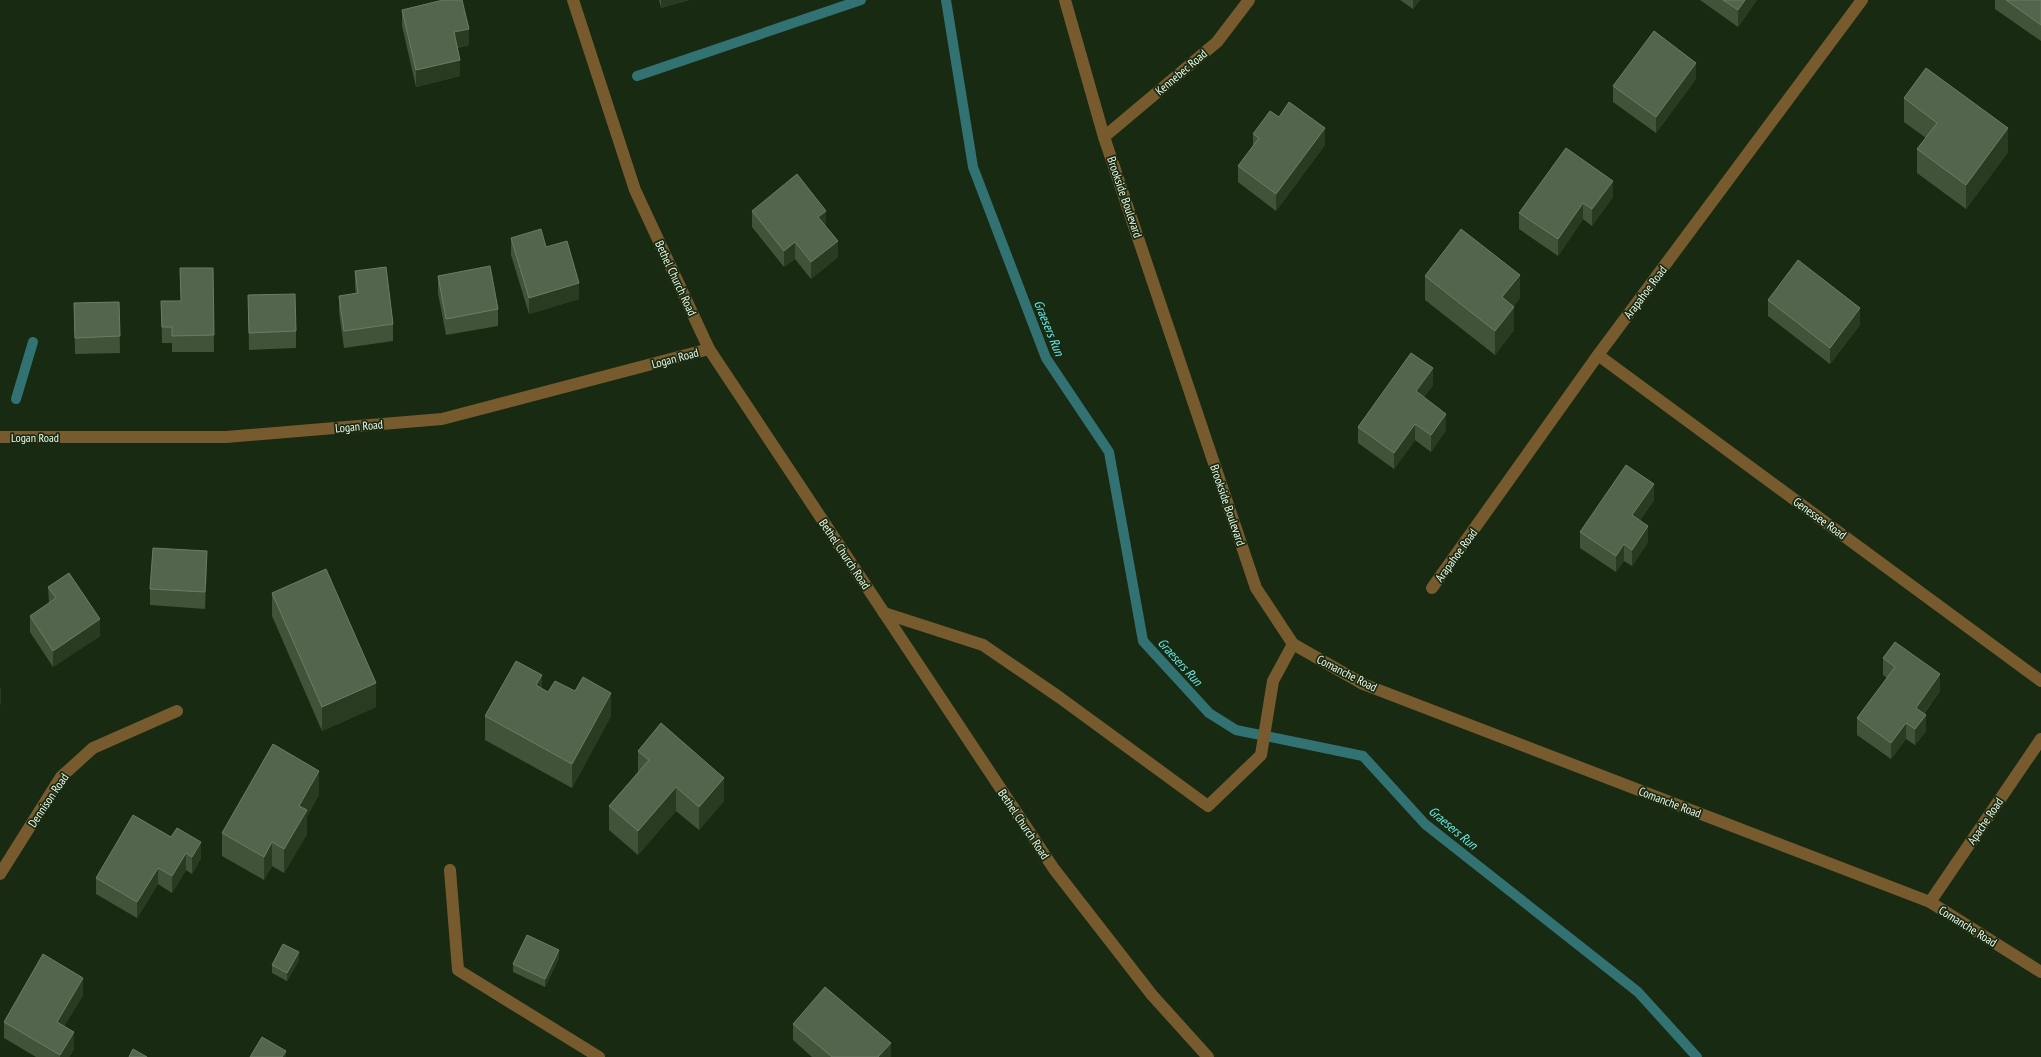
<svg xmlns="http://www.w3.org/2000/svg" width="2041" height="1057" font-family="'PT Sans Narrow',sans-serif">
<style>
.lines{fill:none;stroke-linecap:round;stroke-linejoin:round}
.stream{stroke:#337273;stroke-width:10}
.minor{stroke:#775b2e;stroke-width:12}
.wall{fill:#41543a}
.shaded-wall{fill:#293c22}
.building{fill:#53664d;stroke:#6b7d65}
.labels{text-anchor:middle;dominant-baseline:central;stroke-width:3.5;stroke-linejoin:round;paint-order:stroke}
.street-label{font-size:12px;fill:#ecf8e8;stroke:#182a11}
.water-label{font-size:13px;font-style:italic;fill:#65e7ea;stroke:#182a11}
</style>
<rect width="100%" height="100%" fill="#182a11"/>
<g class="lines">
<!-- stream -->
<g class="stream">
<polyline points="946,0 973,167 1046,358 1109,452 1143,641 1209,713 1236,730 1363,756 1425,824 1638,992 1697,1057"/>
<polyline points="637,76 861,0"/>
<polyline points="16,399 33,342"/>
</g>
<!-- minor -->
<g class="minor">
<polyline points="573,0 635,190 709,349 1054,869 1152,995 1208,1057"/>
<polyline points="1104,137 1217,42 1249,0"/>
<polyline points="1598,355 2041,681"/>
<polyline points="0,437 226,437 442,419 709,349"/>
<polyline points="1432,588 1598,355 1862,0"/>
<polyline points="884,613 983,645 1059,697 1208,806 1261,755 1273,681 1293,644 1256,588 1104,137 1065,0"/>
<polyline points="1293,644 1363,684 1930,902 2041,972"/>
<polyline points="450,870 458,970 599,1057"/>
<polyline points="0,874 61,777 93,748 177,711"/>
<polyline points="1930,902 2041,739"/>
</g>
</g>
<!-- wall -->
<g class="wall">
<polygon points="659,0 689,0 661,8"/>
<polygon points="1400,0 1420,0 1413,9"/>
<polygon points="1700,0 1757,0 1738,27"/>
<polygon points="1995,0 2041,0 2041,41 1995,9"/>
<polygon points="402,10 469,45 457,48 460,76 416,87 402,26"/>
<polygon points="1696,79 1656,133 1613,102 1613,86"/>
<polygon points="1904,98 2008,152 1966,209 1917,173 1917,149 1926,138 1904,122"/>
<polygon points="1279,117 1325,145 1276,211 1238,182 1238,166 1253,146 1253,134"/>
<polygon points="1613,197 1592,226 1583,219 1558,256 1519,229 1519,213"/>
<polygon points="752,211 826,227 838,257 811,279 795,259 784,267 752,227"/>
<polygon points="511,238 546,247 579,299 529,314 511,255"/>
<polygon points="213,268 214,352 172,352 172,343 162,343 161,301 180,301"/>
<polygon points="355,271 393,324 393,341 344,348 339,312 339,296 356,294 355,288"/>
<polygon points="438,276 498,309 498,326 446,335 438,293"/>
<polygon points="1425,276 1520,298 1514,306 1514,330 1495,355 1425,300"/>
<polygon points="248,295 296,331 296,348 249,350"/>
<polygon points="1768,300 1860,325 1830,364 1768,316"/>
<polygon points="119,302 120,353 75,354 74,303"/>
<polygon points="1433,385 1424,397 1446,430 1431,452 1415,440 1394,469 1358,443 1358,427"/>
<polygon points="1654,500 1640,520 1648,542 1632,566 1624,561 1616,572 1580,548 1580,532"/>
<polygon points="207,567 205,609 150,605 150,589"/>
<polygon points="48,587 100,636 53,667 30,632 30,616 49,604"/>
<polygon points="272,593 376,707 322,731 272,616"/>
<polygon points="1883,658 1940,691 1924,714 1926,731 1915,745 1906,739 1891,759 1857,735 1857,718 1887,678 1883,675"/>
<polygon points="542,689 548,692 575,691 611,716 572,788 485,740 485,716"/>
<polygon points="638,751 724,801 699,830 676,811 638,855 609,830 609,806 638,772"/>
<polygon points="319,795 307,816 307,834 284,873 272,866 264,880 222,856 222,833"/>
<polygon points="171,837 201,858 192,874 186,870 172,893 158,884 137,918 96,894 96,878"/>
<polygon points="559,958 545,987 513,972 513,964"/>
<polygon points="299,960 287,981 272,973 272,965"/>
<polygon points="83,995 64,1026 74,1049 69,1057 36,1057 4,1038 4,1022"/>
<polygon points="793,1024 891,1057 812,1057 793,1040"/>
</g>
<!-- shaded-wall -->
<g class="shaded-wall">
<polygon points="661,0 689,0 661,8"/>
<polygon points="1413,0 1420,0 1413,9"/>
<polygon points="1745,0 1757,0 1738,27 1738,10"/>
<polygon points="469,29 469,45 454,48 454,32"/>
<polygon points="460,60 460,76 416,87 416,70"/>
<polygon points="1696,63 1696,79 1656,133 1656,117"/>
<polygon points="1325,128 1325,145 1276,211 1276,194"/>
<polygon points="2008,128 2008,152 1966,209 1966,185"/>
<polygon points="1613,181 1613,197 1592,226 1592,209"/>
<polygon points="1583,203 1583,219 1558,256 1558,239"/>
<polygon points="826,211 826,227 818,217"/>
<polygon points="838,241 838,257 811,279 811,262"/>
<polygon points="795,242 795,259 784,267 784,251"/>
<polygon points="1520,275 1520,298 1502,321 1502,297"/>
<polygon points="579,283 579,299 529,314 529,298"/>
<polygon points="1514,307 1514,330 1495,355 1495,331"/>
<polygon points="1860,308 1860,325 1830,364 1830,348"/>
<polygon points="1433,368 1433,385 1416,407 1416,391"/>
<polygon points="1446,414 1446,430 1431,452 1431,435"/>
<polygon points="1415,424 1415,440 1394,469 1394,453"/>
<polygon points="1654,484 1654,500 1632,531 1632,515"/>
<polygon points="1648,526 1648,542 1632,566 1632,550"/>
<polygon points="1624,544 1624,561 1616,572 1616,556"/>
<polygon points="207,551 207,567 205,609 205,592"/>
<polygon points="100,619 100,636 53,667 53,651"/>
<polygon points="1940,674 1940,691 1916,724 1916,708"/>
<polygon points="542,675 542,699 536,685"/>
<polygon points="376,683 376,707 322,731 322,707"/>
<polygon points="1,688 1,704 0,705 0,689"/>
<polygon points="611,693 611,716 572,788 572,764"/>
<polygon points="1926,715 1926,731 1915,745 1915,729"/>
<polygon points="1906,723 1906,739 1891,759 1891,743"/>
<polygon points="319,771 319,795 307,816 307,834 284,873 284,849 299,806"/>
<polygon points="724,778 724,801 699,830 699,807"/>
<polygon points="676,787 676,811 638,855 638,831"/>
<polygon points="201,842 201,858 192,874 192,857"/>
<polygon points="272,842 272,866 264,880 264,857"/>
<polygon points="186,853 186,870 172,893 172,876"/>
<polygon points="158,868 158,884 137,918 137,902"/>
<polygon points="559,950 559,958 545,987 545,979"/>
<polygon points="299,952 299,960 287,981 287,973"/>
<polygon points="83,978 83,995 57,1039 57,1022"/>
<polygon points="74,1032 74,1049 69,1057 60,1057 60,1055"/>
<polygon points="891,1043 891,1057 878,1057"/>
<polygon points="286,1051 286,1057 282,1057"/>
</g>
<!-- building -->
<g class="building">
<polygon points="443,0 462,0 469,29 454,32 460,60 416,70 402,10"/>
<polygon points="1723,0 1745,0 1738,10"/>
<polygon points="2006,0 2041,0 2041,25"/>
<polygon points="1654,31 1696,63 1656,117 1613,86"/>
<polygon points="1926,68 2008,128 1966,185 1917,149 1937,123 1904,98"/>
<polygon points="1289,102 1325,128 1276,194 1238,166 1259,138 1253,134 1270,111 1279,117"/>
<polygon points="1566,148 1613,181 1592,209 1583,203 1558,239 1519,213"/>
<polygon points="797,174 826,211 818,217 838,241 811,262 795,242 784,251 752,211"/>
<polygon points="541,229 546,247 567,241 579,283 529,298 511,238"/>
<polygon points="1461,229 1520,275 1502,297 1514,307 1495,331 1425,276"/>
<polygon points="1798,260 1860,308 1830,348 1768,300"/>
<polygon points="490,266 498,309 446,319 438,276"/>
<polygon points="386,267 393,324 344,331 339,296 358,293 355,271"/>
<polygon points="180,268 213,268 214,335 172,336 172,327 162,327 161,301 181,301"/>
<polygon points="295,294 296,331 249,333 248,295"/>
<polygon points="119,302 120,336 75,338 74,303"/>
<polygon points="1411,353 1433,368 1416,391 1446,414 1431,435 1415,424 1394,453 1358,427"/>
<polygon points="1626,465 1654,484 1632,515 1648,526 1632,550 1624,544 1616,556 1580,532"/>
<polygon points="153,548 207,551 205,592 150,589"/>
<polygon points="326,569 376,683 322,707 272,593"/>
<polygon points="69,573 100,619 53,651 30,616 56,598 48,587"/>
<polygon points="1895,642 1940,674 1916,708 1926,715 1915,729 1906,723 1891,743 1857,718 1895,667 1883,658"/>
<polygon points="516,661 542,675 536,685 548,692 555,681 575,691 583,677 611,693 572,764 485,716"/>
<polygon points="661,723 724,778 699,807 676,787 638,831 609,806 649,760 638,751"/>
<polygon points="273,744 319,771 299,806 307,810 284,849 272,842 264,857 222,833"/>
<polygon points="133,815 171,837 177,828 201,842 192,857 186,853 172,876 158,868 137,902 96,878"/>
<polygon points="527,935 559,950 545,979 513,964"/>
<polygon points="283,944 299,952 287,973 272,965"/>
<polygon points="43,954 83,978 57,1022 74,1032 60,1055 4,1022"/>
<polygon points="825,987 891,1043 878,1057 832,1057 793,1024"/>
<polygon points="262,1037 286,1051 282,1057 250,1057"/>
<polygon points="133,1049 147,1057 129,1057"/>
</g>
<g class="labels">
<!-- street labels -->
<g class="street-label">
<text transform="translate(1181 72) rotate(-40)">Kennebec Road</text>
<text transform="translate(1125 197) rotate(71)">Brookside Boulevard</text>
<text transform="translate(676 278) rotate(65)">Bethel Church Road</text>
<text transform="translate(1645 292) rotate(-53)">Arapahoe Road</text>
<text transform="translate(675 358) rotate(-15)">Logan Road</text>
<text transform="translate(359 426) rotate(-5)">Logan Road</text>
<text x="35" y="437">Logan Road</text>
<text transform="translate(1228 505) rotate(71)">Brookside Boulevard</text>
<text transform="translate(1820 518) rotate(36)">Genessee Road</text>
<text transform="translate(845 554) rotate(56)">Bethel Church Road</text>
<text transform="translate(1456 555) rotate(-54)">Arapahoe Road</text>
<text transform="translate(1347 673) rotate(27)">Comanche Road</text>
<text transform="translate(48 800) rotate(-56)">Dennison Road</text>
<text transform="translate(1670 802) rotate(21)">Comanche Road</text>
<text transform="translate(1985 821) rotate(-56)">Apache Road</text>
<text transform="translate(1024 824) rotate(56)">Bethel Church Road</text>
<text transform="translate(1968 926) rotate(32)">Comanche Road</text>
</g>
<!-- water labels -->
<g class="water-label">
<text transform="translate(1049 328) rotate(68)">Graesers Run</text>
<text transform="translate(1180 662) rotate(48)">Graesers Run</text>
<text transform="translate(1453 828) rotate(40)">Graesers Run</text>
</g>
</g>
</svg>
